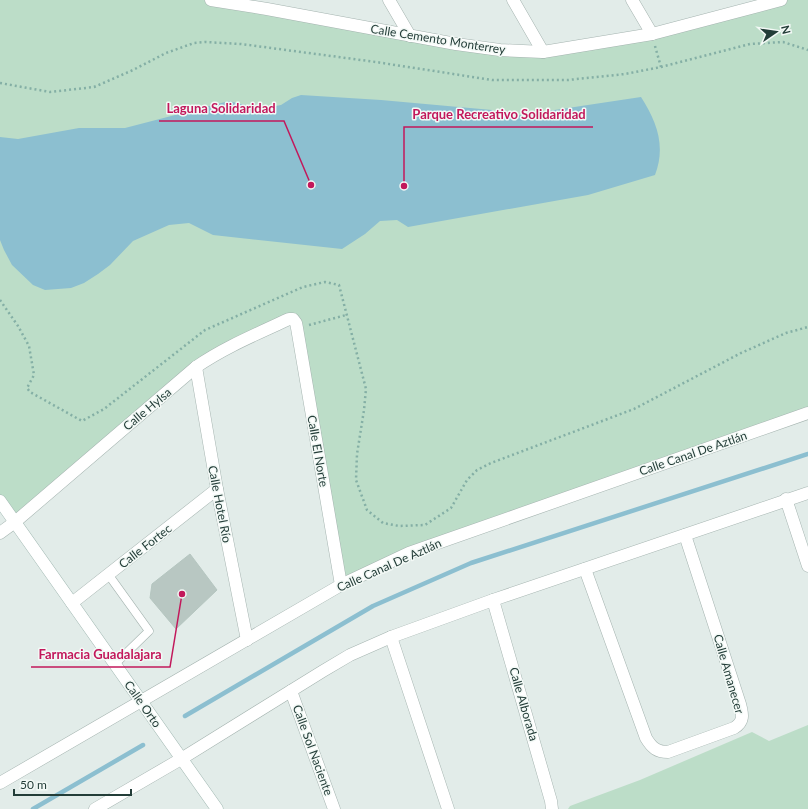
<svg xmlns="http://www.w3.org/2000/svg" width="808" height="809" font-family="Lato,sans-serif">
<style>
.green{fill:#bcddc8}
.water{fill:#8cbfd0}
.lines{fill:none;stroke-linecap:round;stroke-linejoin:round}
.stream{stroke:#8cbfd0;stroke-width:4.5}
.building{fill:#b8c7c2;stroke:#b5c6c0}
.lane-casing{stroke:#a5b4b0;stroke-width:9}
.street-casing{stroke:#a5b4b0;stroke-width:13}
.secondary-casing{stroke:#a1b8b2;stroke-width:13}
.path{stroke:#84afa5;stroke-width:2.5;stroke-dasharray:2 3;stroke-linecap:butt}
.lane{stroke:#fff;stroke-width:8}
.street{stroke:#fff;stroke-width:12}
.secondary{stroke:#fff;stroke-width:12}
.labels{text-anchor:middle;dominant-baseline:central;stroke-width:3;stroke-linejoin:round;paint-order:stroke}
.street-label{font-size:12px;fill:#233d38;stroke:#f3f9f6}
.leader{fill:none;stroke:#c2185b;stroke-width:1.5}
.callout-dot{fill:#c2185b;stroke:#f3f9f6;stroke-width:1.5}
.callout-label{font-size:13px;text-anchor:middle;font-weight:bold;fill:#c2185b;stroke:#f3f9f6;stroke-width:3;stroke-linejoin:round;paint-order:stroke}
</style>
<rect width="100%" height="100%" fill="#e2ece9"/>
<!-- green -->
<g class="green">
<polygon points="0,0 203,0 543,52 781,0 808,0 808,412 458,535 341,585 297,328 289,319 196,367 15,522 0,501"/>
<polygon points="808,725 808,809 568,809 570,806 640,780 752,732 769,741"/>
</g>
<!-- water -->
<path class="water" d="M301,95l80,5 111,10 10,8 139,-21c16,25 25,49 14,78l-67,20 -180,32 -11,-7 -17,1 -15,13 -23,15 -129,-14 -24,-12 -20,2 -36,16 -23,24 -12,9 -14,9 -13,5 -26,2 -12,-5 -21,-20 -8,-15 -4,-10v-103l18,2 61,-11h46l104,-27 16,4 25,2 11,-2 11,-7z"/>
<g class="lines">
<!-- stream -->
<g class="stream">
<polyline points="185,716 373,606 471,563 808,454"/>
<polyline points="33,809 143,745"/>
</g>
</g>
<!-- building -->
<polygon class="building" points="190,554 217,590 176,629 150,598 152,584"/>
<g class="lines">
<!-- lane casing -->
<g class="lane-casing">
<polyline id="lane" points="108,574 149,631 115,664"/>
</g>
<!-- street casing -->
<g class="street-casing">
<g id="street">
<polyline points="211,0 267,9 456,44 500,50 543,52 652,34 781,0"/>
<polyline points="389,0 410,36"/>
<polyline points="513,0 543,52"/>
<polyline points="632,0 652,34"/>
<polyline points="196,367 217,489 247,640"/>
<polyline points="786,499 808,566"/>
<path d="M0,533l15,-11 181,-155c29,-20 61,-33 93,-48h4l3,4 1,5 44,257"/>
<path d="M585,569l61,169c6,10 11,14 22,14l66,-24c10,-6 9,-13 6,-24l-55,-169"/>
<polyline points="493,600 551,801 552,809"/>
<polyline points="72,603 217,489"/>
<polyline points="391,637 448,809"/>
<polyline points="291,691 334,809"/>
<polyline points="0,783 341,585 409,553 808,413"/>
<polyline points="95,809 181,759 323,671 350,655 391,637 493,600 808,493"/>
</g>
</g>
<!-- secondary casing -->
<g class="secondary-casing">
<polyline id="secondary" points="0,501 217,809"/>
</g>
<!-- path -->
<g class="path">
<polyline points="655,46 661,67"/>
<polyline points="0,83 50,92 94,87 133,70 166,53 194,43 205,42 241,44 376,62 492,80 568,80 625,74 661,67 750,44 783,42 808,50"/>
<polyline points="0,300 18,326 29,346 34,375 27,388 30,392 82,421 104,409 205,330 303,287 325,282 339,285 366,389 364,410 357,454 356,480 367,510 383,523 399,526 425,525 451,508 467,480 477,470 491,463 634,409 741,353 786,333 808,327"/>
<polyline points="309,325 346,315"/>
</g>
<!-- lane -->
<use href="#lane" class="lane"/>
<!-- street -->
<use href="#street" class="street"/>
<!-- secondary -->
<use href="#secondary" class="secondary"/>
</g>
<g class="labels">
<!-- street labels -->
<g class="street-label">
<text transform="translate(438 39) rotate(9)">Calle Cemento Monterrey</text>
<text transform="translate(147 409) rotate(-40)">Calle Hylsa</text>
<text transform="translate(318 451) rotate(80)">Calle El Norte</text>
<text transform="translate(693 453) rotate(-19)">Calle Canal De Aztlán</text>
<text transform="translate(220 504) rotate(79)">Calle Hotel Río</text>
<text transform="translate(145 546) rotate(-38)">Calle Fortec</text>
<text transform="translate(389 565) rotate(-24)">Calle Canal De Aztlán</text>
<text transform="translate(729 674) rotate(74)">Calle Amanecer</text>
<text transform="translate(143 704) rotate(55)">Calle Orto</text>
<text transform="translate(524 704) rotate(74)">Calle Alborada</text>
<text transform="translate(313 750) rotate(70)">Calle Sol Naciente</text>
</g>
</g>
<!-- callouts -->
<path class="leader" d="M311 185L284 121H159M404 186L404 127H593M182 594L170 667H31"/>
<g class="callout-dot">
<circle cx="311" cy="185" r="4"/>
<circle cx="404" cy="186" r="4"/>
<circle cx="182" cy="594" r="4"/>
</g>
<g class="callout-label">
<text x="221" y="113">Laguna Solidaridad</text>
<text x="499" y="119">Parque Recreativo Solidaridad</text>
<text x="100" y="659">Farmacia Guadalajara</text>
</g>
<!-- north arrow -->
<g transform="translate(776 32) rotate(77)" stroke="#f3f9f6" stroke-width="3" paint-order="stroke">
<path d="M0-3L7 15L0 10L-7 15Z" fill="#233d38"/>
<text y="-6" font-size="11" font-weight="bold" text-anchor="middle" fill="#233d38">N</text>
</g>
<!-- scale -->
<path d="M14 789v6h117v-6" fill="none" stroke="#233d38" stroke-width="2"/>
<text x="20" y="789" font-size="12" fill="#233d38" stroke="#f3f9f6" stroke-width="3" paint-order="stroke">50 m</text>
</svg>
